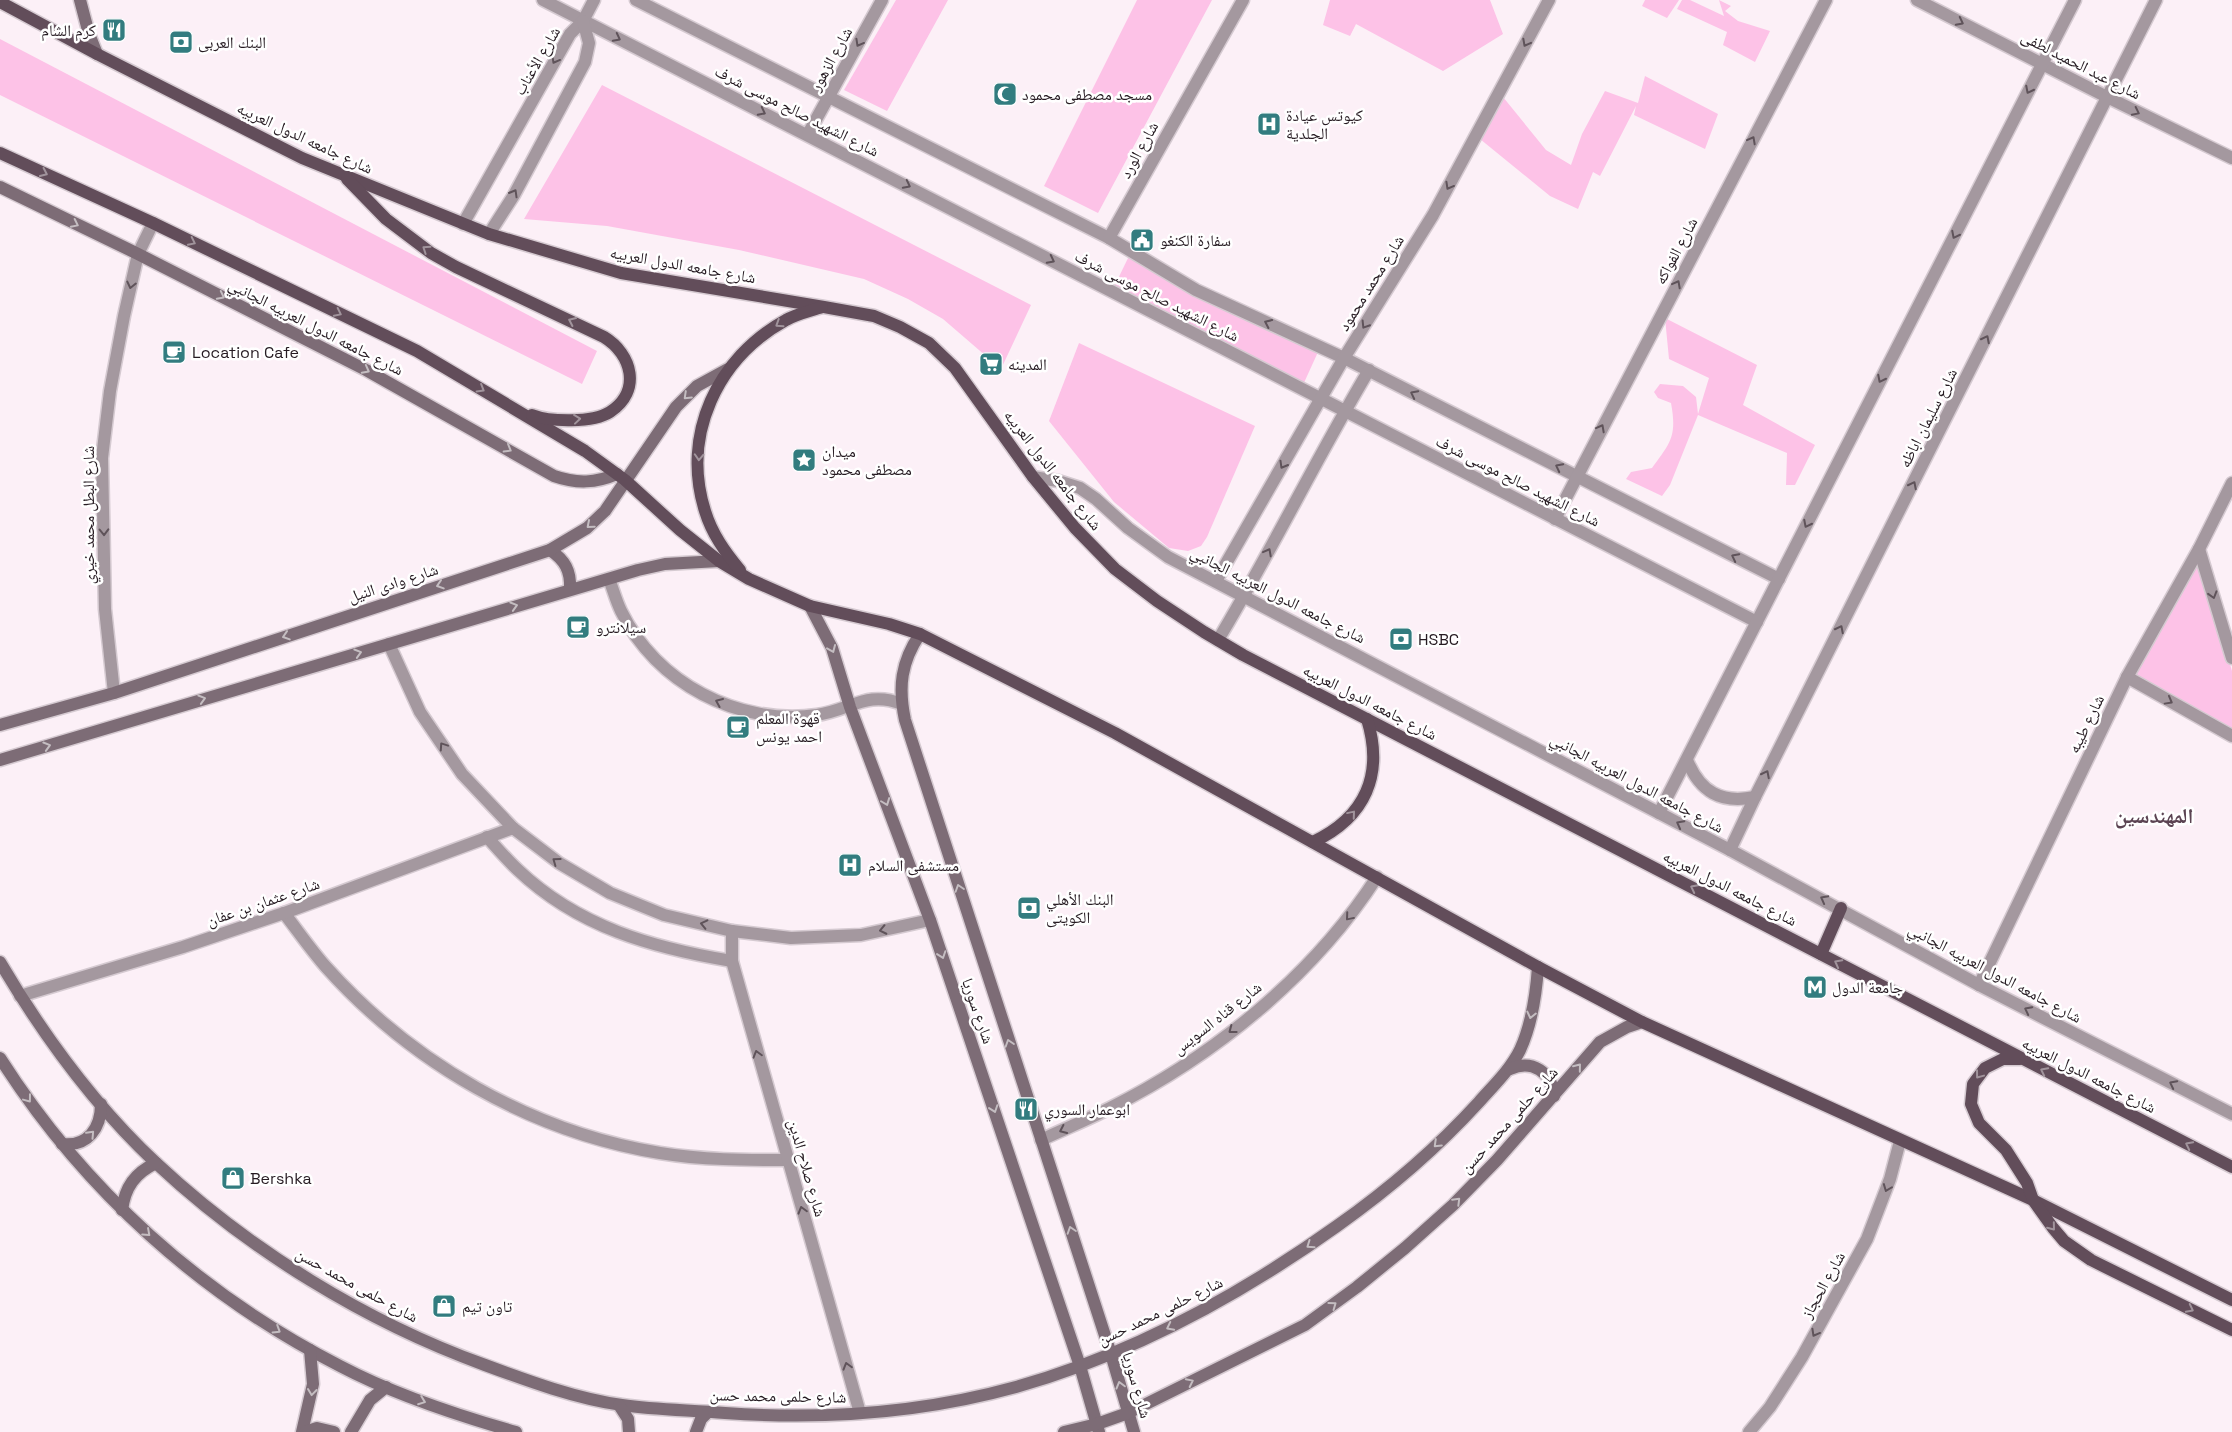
<svg xmlns="http://www.w3.org/2000/svg" width="2232" height="1432" font-family="'Space Grotesk','Noto Naskh Arabic',sans-serif">
<style>
.green{fill:#fdc2e7}
.lines{fill:none;stroke-linecap:round;stroke-linejoin:round}
.street-casing{stroke:#d5cad1;stroke-width:15}
.secondary-casing{stroke:#d5cad1;stroke-width:15}
.primary-casing{stroke:#d5cad1;stroke-width:15}
.street{stroke:#a4989f;stroke-width:12}
.secondary{stroke:#7d6c76;stroke-width:12}
.primary{stroke:#624d5a;stroke-width:12}
.oneway{stroke:#5f535a}
.oneway2{stroke:#a1949c}
.oneway3{stroke:#c4bdc1}
.labels{text-anchor:middle;dominant-baseline:central;stroke-width:5;stroke-linejoin:round;paint-order:stroke}
.poi-label{font-size:16px;fill:#261b22;stroke:#fff;text-anchor:start}
.street-label{font-size:16px;fill:#261b22;stroke:#fff}
.district-label{font-size:21px;font-weight:bold;fill:#5b4352;stroke:#fff}
</style>
<rect width="100%" height="100%" fill="#fcf0f7"/>
<!-- green -->
<g class="green">
<polygon points="896,0 948,0 887,111 844,90"/>
<polygon points="1137,0 1212,0 1098,213 1044,186"/>
<polygon points="1330,0 1490,0 1503,34 1443,71 1356,24 1350,36 1323,25"/>
<polygon points="1645,0 1679,0 1667,18 1642,6"/>
<polygon points="1682,0 1690,0 1724,16 1719,0 1731,6 1725,11 1738,21 1770,31 1755,62 1723,45 1727,32 1677,9"/>
<polygon points="0,39 597,351 582,384 0,95"/>
<polygon points="1645,76 1718,114 1705,149 1634,115 1636,106 1600,176 1593,172 1578,209 1550,196 1480,139 1503,97 1546,150 1571,165 1582,134 1605,91 1638,103"/>
<polygon points="602,85 1031,305 1001,369 943,319 908,299 864,279 739,250 607,226 524,219"/>
<polygon points="1129,256 1318,352 1303,385 1114,287"/>
<path d="M1665,318l92,47 -14,40 72,40 -20,40h-9l1,-32 -89,-38 -28,70 -8,11 -36,-17 5,-7 21,-4c19,-26 25,-32 19,-65l-13,-5 -4,-6 6,-8 23,2 13,11 2,17 11,-36 -40,-19z"/>
<polygon points="1079,343 1255,426 1207,537 1201,546 1188,551 1169,548 1114,502 1049,421"/>
<polygon points="2198,556 2232,671 2232,732 2130,676"/>
</g>
<g class="lines">
<!-- street casing -->
<g class="street-casing">
<g id="street">
<polyline points="543,0 1757,622"/>
<polyline points="636,0 1109,238 1196,290 1344,358 1779,579"/>
<polyline points="1917,0 2107,97 2232,158"/>
<polyline points="808,134 882,0"/>
<polyline points="463,224 570,34 583,21 594,0"/>
<polyline points="489,234 514,195 585,62 589,43 583,21"/>
<polyline points="1109,238 1243,0"/>
<polyline points="1033,477 1058,481 1080,488 1096,499 1128,528 1168,557 1730,850 1979,985 2232,1114"/>
<polyline points="1555,519 1826,0"/>
<polyline points="2199,549 2232,658"/>
<path d="M609,579c4,10 7,22 12,32 35,72 117,115 196,104 34,-5 50,-25 85,-11"/>
<polyline points="1216,581 1344,358 1433,215 1549,0"/>
<path d="M1218,640c53,-88 98,-181 151,-270"/>
<polyline points="389,644 420,712 462,774 513,828 559,863 610,893 664,915 732,931 791,938 861,935 930,920"/>
<polyline points="2127,677 2232,736"/>
<polyline points="114,693 105,609 102,458 110,391 124,316 138,254 153,223"/>
<path d="M1687,760c13,32 34,44 68,37"/>
<polyline points="1659,813 2075,0"/>
<path d="M487,837c10,11 20,23 31,33 60,57 135,78 214,91"/>
<polyline points="1730,850 1755,797 2156,0"/>
<path d="M284,913c14,18 27,37 42,54 86,96 205,165 334,186 42,7 85,7 128,7"/>
<polyline points="732,931 732,961 860,1413"/>
<polyline points="1979,985 2127,677 2199,549 2232,483"/>
<polyline points="20,996 183,947 284,913 513,828"/>
<path d="M1041,1140c23,-11 46,-20 69,-32 104,-52 203,-132 267,-231"/>
<polyline points="1749,1432 1770,1407 1802,1357 1867,1239 1890,1179 1900,1141"/>
</g>
</g>
<!-- secondary casing -->
<g class="secondary-casing">
<g id="secondary">
<polyline points="80,0 89,34 97,54"/>
<path d="M0,187l138,67 228,116 188,106c23,8 42,7 63,-2"/>
<path d="M550,550c15,10 21,21 20,39"/>
<polyline points="810,606 832,648 850,707 930,920 1080,1366 1099,1432"/>
<path d="M920,634c-19,28 -22,53 -15,86l206,634 23,78"/>
<polyline points="0,725 114,693 550,550 587,528 605,511 676,407 697,386 728,369"/>
<polyline points="0,760 638,570 665,564 719,561"/>
<path d="M0,962c43,73 94,143 156,201 93,87 210,159 329,202 43,16 92,34 137,40 34,5 69,5 103,8 98,7 197,0 291,-26 117,-33 223,-91 321,-161 51,-36 100,-78 142,-124 15,-17 31,-32 41,-52 12,-26 16,-54 18,-83"/>
<path d="M0,1058c84,132 201,237 340,308 55,29 116,49 176,66"/>
<path d="M1510,1069c22,-10 42,3 44,27"/>
<path d="M62,1144c26,3 39,-16 39,-40"/>
<path d="M122,1210c3,-23 13,-37 34,-47"/>
<polyline points="619,1405 628,1419 629,1432"/>
<polyline points="302,1432 313,1384 310,1350"/>
<polyline points="305,1432 317,1428 334,1432"/>
<polyline points="351,1432 370,1400 386,1387"/>
<polyline points="696,1432 701,1419 708,1412"/>
<polyline points="1064,1432 1097,1424 1128,1413 1305,1325 1357,1287 1405,1248 1453,1205 1497,1160 1600,1042 1627,1027 1642,1022"/>
</g>
</g>
<!-- primary casing -->
<g class="primary-casing">
<g id="primary">
<polyline points="0,2 97,54 302,158 489,234 621,273 824,307 874,316 900,327 929,343 955,368 1033,477 1075,528 1115,569 1157,601 1204,632 1243,655 2232,1167"/>
<polyline points="0,153 153,223 417,351 585,451 625,480 680,530 719,561 749,579 810,606 889,624 920,634 1115,733 1538,967 1642,1022 2033,1200 2232,1300"/>
<path d="M347,179l39,40 45,34 25,14 148,70c28,17 38,54 6,75 -17,11 -60,10 -78,3"/>
<path d="M740,570c-15,-18 -28,-36 -35,-59 -24,-76 12,-153 81,-191 10,-6 24,-9 36,-13"/>
<path d="M1313,842c53,-25 71,-68 54,-123"/>
<polyline points="1821,954 1841,908"/>
<polyline points="2020,1059 2003,1059 1985,1068 1973,1084 1971,1104 1979,1123 2006,1150 2027,1183 2033,1200 2053,1228 2064,1241 2091,1260 2232,1330"/>
</g>
</g>
<!-- street -->
<use href="#street" class="street"/>
<!-- secondary -->
<use href="#secondary" class="secondary"/>
<!-- primary -->
<use href="#primary" class="primary"/>
</g>
<!-- one-way arrows -->
<defs><path id="oneway-chevron" d="M-2-3.5L2.5 0L-2 3.5" fill="none" stroke-width="1.6" stroke-linecap="round" stroke-linejoin="round" transform="scale(1.25)"/></defs>
<g class="oneway">
<use href="#oneway-chevron" transform="translate(1960 22) rotate(27)"/>
<use href="#oneway-chevron" transform="translate(617 38) rotate(27)"/>
<use href="#oneway-chevron" transform="translate(859 43) rotate(119)"/>
<use href="#oneway-chevron" transform="translate(1526 43) rotate(118)"/>
<use href="#oneway-chevron" transform="translate(555 60) rotate(119)"/>
<use href="#oneway-chevron" transform="translate(2029 90) rotate(117)"/>
<use href="#oneway-chevron" transform="translate(762 112) rotate(27)"/>
<use href="#oneway-chevron" transform="translate(2136 112) rotate(26)"/>
<use href="#oneway-chevron" transform="translate(1752 140) rotate(-62)"/>
<use href="#oneway-chevron" transform="translate(907 185) rotate(27)"/>
<use href="#oneway-chevron" transform="translate(1449 186) rotate(119)"/>
<use href="#oneway-chevron" transform="translate(514 193) rotate(-60)"/>
<use href="#oneway-chevron" transform="translate(1955 235) rotate(117)"/>
<use href="#oneway-chevron" transform="translate(1051 260) rotate(27)"/>
<use href="#oneway-chevron" transform="translate(1677 284) rotate(-62)"/>
<use href="#oneway-chevron" transform="translate(131 285) rotate(103)"/>
<use href="#oneway-chevron" transform="translate(1268 323) rotate(-155)"/>
<use href="#oneway-chevron" transform="translate(1365 325) rotate(122)"/>
<use href="#oneway-chevron" transform="translate(1986 339) rotate(-63)"/>
<use href="#oneway-chevron" transform="translate(1881 379) rotate(117)"/>
<use href="#oneway-chevron" transform="translate(1414 394) rotate(-153)"/>
<use href="#oneway-chevron" transform="translate(1601 428) rotate(-62)"/>
<use href="#oneway-chevron" transform="translate(1283 465) rotate(120)"/>
<use href="#oneway-chevron" transform="translate(1559 467) rotate(-153)"/>
<use href="#oneway-chevron" transform="translate(1913 485) rotate(-63)"/>
<use href="#oneway-chevron" transform="translate(1807 524) rotate(117)"/>
<use href="#oneway-chevron" transform="translate(104 532) rotate(89)"/>
<use href="#oneway-chevron" transform="translate(1268 552) rotate(-62)"/>
<use href="#oneway-chevron" transform="translate(1735 557) rotate(-153)"/>
<use href="#oneway-chevron" transform="translate(2213 595) rotate(73)"/>
<use href="#oneway-chevron" transform="translate(1840 629) rotate(-63)"/>
<use href="#oneway-chevron" transform="translate(2169 701) rotate(29)"/>
<use href="#oneway-chevron" transform="translate(719 702) rotate(-157)"/>
<use href="#oneway-chevron" transform="translate(443 746) rotate(-124)"/>
<use href="#oneway-chevron" transform="translate(1766 774) rotate(-63)"/>
<use href="#oneway-chevron" transform="translate(1680 824) rotate(-152)"/>
<use href="#oneway-chevron" transform="translate(556 861) rotate(-144)"/>
<use href="#oneway-chevron" transform="translate(1824 899) rotate(-152)"/>
<use href="#oneway-chevron" transform="translate(1349 917) rotate(130)"/>
<use href="#oneway-chevron" transform="translate(704 924) rotate(-167)"/>
<use href="#oneway-chevron" transform="translate(883 930) rotate(168)"/>
<use href="#oneway-chevron" transform="translate(2028 1010) rotate(-153)"/>
<use href="#oneway-chevron" transform="translate(1232 1030) rotate(143)"/>
<use href="#oneway-chevron" transform="translate(757 1054) rotate(-106)"/>
<use href="#oneway-chevron" transform="translate(2173 1084) rotate(-153)"/>
<use href="#oneway-chevron" transform="translate(1063 1130) rotate(155)"/>
<use href="#oneway-chevron" transform="translate(1887 1188) rotate(111)"/>
<use href="#oneway-chevron" transform="translate(802 1210) rotate(-106)"/>
<use href="#oneway-chevron" transform="translate(1815 1333) rotate(119)"/>
<use href="#oneway-chevron" transform="translate(847 1366) rotate(-106)"/>
</g>
<g class="oneway2">
<use href="#oneway-chevron" transform="translate(44 173) rotate(25)"/>
<use href="#oneway-chevron" transform="translate(192 242) rotate(26)"/>
<use href="#oneway-chevron" transform="translate(426 249) rotate(-146)"/>
<use href="#oneway-chevron" transform="translate(338 313) rotate(26)"/>
<use href="#oneway-chevron" transform="translate(572 321) rotate(-155)"/>
<use href="#oneway-chevron" transform="translate(779 324) rotate(147)"/>
<use href="#oneway-chevron" transform="translate(481 389) rotate(31)"/>
<use href="#oneway-chevron" transform="translate(577 419) rotate(-6)"/>
<use href="#oneway-chevron" transform="translate(699 457) rotate(93)"/>
<use href="#oneway-chevron" transform="translate(1352 814) rotate(-50)"/>
<use href="#oneway-chevron" transform="translate(1694 888) rotate(-153)"/>
<use href="#oneway-chevron" transform="translate(1838 963) rotate(-152)"/>
<use href="#oneway-chevron" transform="translate(2044 1071) rotate(-153)"/>
<use href="#oneway-chevron" transform="translate(1979 1075) rotate(127)"/>
<use href="#oneway-chevron" transform="translate(2189 1145) rotate(-153)"/>
<use href="#oneway-chevron" transform="translate(2052 1227) rotate(51)"/>
<use href="#oneway-chevron" transform="translate(2190 1309) rotate(27)"/>
</g>
<g class="oneway3">
<use href="#oneway-chevron" transform="translate(75 224) rotate(26)"/>
<use href="#oneway-chevron" transform="translate(221 296) rotate(27)"/>
<use href="#oneway-chevron" transform="translate(366 370) rotate(28)"/>
<use href="#oneway-chevron" transform="translate(687 396) rotate(136)"/>
<use href="#oneway-chevron" transform="translate(508 449) rotate(30)"/>
<use href="#oneway-chevron" transform="translate(590 525) rotate(139)"/>
<use href="#oneway-chevron" transform="translate(440 585) rotate(162)"/>
<use href="#oneway-chevron" transform="translate(514 606) rotate(-17)"/>
<use href="#oneway-chevron" transform="translate(286 636) rotate(162)"/>
<use href="#oneway-chevron" transform="translate(832 649) rotate(67)"/>
<use href="#oneway-chevron" transform="translate(358 653) rotate(-17)"/>
<use href="#oneway-chevron" transform="translate(202 699) rotate(-17)"/>
<use href="#oneway-chevron" transform="translate(47 746) rotate(-17)"/>
<use href="#oneway-chevron" transform="translate(886 802) rotate(69)"/>
<use href="#oneway-chevron" transform="translate(959 888) rotate(-108)"/>
<use href="#oneway-chevron" transform="translate(942 955) rotate(71)"/>
<use href="#oneway-chevron" transform="translate(1531 1015) rotate(103)"/>
<use href="#oneway-chevron" transform="translate(1009 1043) rotate(-108)"/>
<use href="#oneway-chevron" transform="translate(1578 1067) rotate(-51)"/>
<use href="#oneway-chevron" transform="translate(28 1099) rotate(53)"/>
<use href="#oneway-chevron" transform="translate(994 1109) rotate(71)"/>
<use href="#oneway-chevron" transform="translate(91 1134) rotate(-47)"/>
<use href="#oneway-chevron" transform="translate(1437 1144) rotate(136)"/>
<use href="#oneway-chevron" transform="translate(1457 1201) rotate(-45)"/>
<use href="#oneway-chevron" transform="translate(1071 1230) rotate(-108)"/>
<use href="#oneway-chevron" transform="translate(147 1233) rotate(42)"/>
<use href="#oneway-chevron" transform="translate(1310 1245) rotate(145)"/>
<use href="#oneway-chevron" transform="translate(1333 1305) rotate(-36)"/>
<use href="#oneway-chevron" transform="translate(1170 1327) rotate(153)"/>
<use href="#oneway-chevron" transform="translate(277 1330) rotate(32)"/>
<use href="#oneway-chevron" transform="translate(1190 1382) rotate(-26)"/>
<use href="#oneway-chevron" transform="translate(1120 1385) rotate(-105)"/>
<use href="#oneway-chevron" transform="translate(312 1392) rotate(97)"/>
<use href="#oneway-chevron" transform="translate(422 1401) rotate(21)"/>
</g>
<!-- icons -->
<defs>
<g id="restaurant-square" transform="scale(1.25)"><rect x="-9" y="-9" width="18" height="18" rx="4" fill="#327c7f" stroke="#fff"/><path d="M-5-6h1v4h1v-4h1v4h1v-4h1v5L-1.5 .5V6h-2V.5L-5-1ZM5-6V6H3V1.5H1.5Q1.5-4 5-6Z" fill="#fff"/></g>
<g id="bank-square" transform="scale(1.25)"><rect x="-9" y="-9" width="18" height="18" rx="4" fill="#327c7f" stroke="#fff"/><path d="M-6-4H6V4H-6ZM0-2.3a2.3 2.3 0 1 0 0 4.6a2.3 2.3 0 1 0 0-4.6Z" fill="#fff"/></g>
<g id="mosque-square" transform="scale(1.25)"><rect x="-9" y="-9" width="18" height="18" rx="4" fill="#327c7f" stroke="#fff"/><path d="M3.5-4.9A6 6 0 1 0 3.5 4.9A5 5 0 1 1 3.5-4.9Z" fill="#fff"/></g>
<g id="hospital-square" transform="scale(1.25)"><rect x="-9" y="-9" width="18" height="18" rx="4" fill="#327c7f" stroke="#fff"/><path d="M-5-5h3v3.5h4V-5h3V5h-3V1.5h-4V5h-3Z" fill="#fff"/></g>
<g id="civic-square" transform="scale(1.25)"><rect x="-9" y="-9" width="18" height="18" rx="4" fill="#327c7f" stroke="#fff"/><path d="M-.6-6.5H3V-4.5H.6V-3L4-1V1h2V6H-6V1h2V-1L-.6-3ZM-1.2 2.5V6h2.4V2.5Z" fill="#fff"/></g>
<g id="cafe-square" transform="scale(1.25)"><rect x="-9" y="-9" width="18" height="18" rx="4" fill="#327c7f" stroke="#fff"/><path d="M-5.5-4.5H6V0H3Q3 3.5 0 3.5H-2.5Q-5.5 3.5-5.5 0ZM3-3.2v2h1.7v-2ZM-6 4.5H4V6H-6Z" fill="#fff"/></g>
<g id="supermarket-square" transform="scale(1.25)"><rect x="-9" y="-9" width="18" height="18" rx="4" fill="#327c7f" stroke="#fff"/><path d="M-6-5.5h2.5l.6 2H6L4.5 2H-2.5L-4.4-4H-6ZM-1.5 3.2a1.3 1.3 0 1 0 .1 0ZM3 3.2a1.3 1.3 0 1 0 .1 0Z" fill="#fff"/></g>
<g id="sight-square" transform="scale(1.25)"><rect x="-9" y="-9" width="18" height="18" rx="4" fill="#327c7f" stroke="#fff"/><path d="M0-6L1.8-2.2L6-1.7L2.9 1.2L3.7 5.4L0 3.3L-3.7 5.4L-2.9 1.2L-6-1.7L-1.8-2.2Z" fill="#fff"/></g>
<g id="metro-square" transform="scale(1.25)"><rect x="-9" y="-9" width="18" height="18" rx="4" fill="#327c7f" stroke="#fff"/><path d="M-5.5 5V-5H-3L0 0L3-5H5.5V5H3V-.5L0 4L-3-.5V5Z" fill="#fff"/></g>
<g id="shop-square" transform="scale(1.25)"><rect x="-9" y="-9" width="18" height="18" rx="4" fill="#327c7f" stroke="#fff"/><path d="M-5-2.5h2.3a2.7 3.5 0 0 1 5.4 0H5L5.5 6h-11ZM-1.5-2.5h3a1.5 2.3 0 0 0-3 0Z" fill="#fff"/></g>
</defs>
<g fill-rule="evenodd">
<use href="#restaurant-square" x="114" y="30"/>
<use href="#bank-square" x="181" y="42"/>
<use href="#mosque-square" x="1005" y="94"/>
<use href="#hospital-square" x="1269" y="124"/>
<use href="#civic-square" x="1142" y="240"/>
<use href="#cafe-square" x="174" y="352"/>
<use href="#supermarket-square" x="991" y="364"/>
<use href="#sight-square" x="804" y="460"/>
<use href="#cafe-square" x="578" y="627"/>
<use href="#bank-square" x="1401" y="639"/>
<use href="#cafe-square" x="738" y="727"/>
<use href="#hospital-square" x="850" y="865"/>
<use href="#bank-square" x="1029" y="908"/>
<use href="#metro-square" x="1815" y="987"/>
<use href="#restaurant-square" x="1026" y="1109"/>
<use href="#shop-square" x="233" y="1178"/>
<use href="#shop-square" x="444" y="1306"/>
</g>
<g class="labels">
<!-- poi labels -->
<g class="poi-label">
<text x="96" y="30" text-anchor="end">كرم الشام</text>
<text x="198" y="42">البنك العربى</text>
<text x="1022" y="94">مسجد مصطفى محمود</text>
<text x="1286" y="115">كيوتس عيادة<tspan x="1286" dy="18">الجلدية</tspan></text>
<text x="1160" y="240">سفارة الكنغو</text>
<text x="192" y="352">Location Cafe</text>
<text x="1008" y="364">المدينه</text>
<text x="822" y="451">ميدان<tspan x="822" dy="18">مصطفى محمود</tspan></text>
<text x="596" y="627">سيلانترو</text>
<text x="1418" y="639">HSBC</text>
<text x="756" y="718">قهوة المعلم<tspan x="756" dy="18">احمد يونس</tspan></text>
<text x="868" y="865">مستشفى السلام</text>
<text x="1046" y="899">البنك الأهلي<tspan x="1046" dy="18">الكويتى</tspan></text>
<text x="1832" y="987">جامعة الدول</text>
<text x="1044" y="1109">ابوعمار السوري</text>
<text x="250" y="1178">Bershka</text>
<text x="462" y="1306">تاون تيم</text>
</g>
<!-- street labels -->
<g class="street-label">
<text transform="translate(831 59) rotate(-61)">شارع الزهور</text>
<text transform="translate(537 61) rotate(-60)">شارع الأعناب</text>
<text transform="translate(2081 65) rotate(27)">شارع عبد الحميد لطفى</text>
<text transform="translate(797 111) rotate(27)">شارع الشهيد صالح موسى شرف</text>
<text transform="translate(305 138) rotate(25)">شارع جامعه الدول العربيه</text>
<text transform="translate(1139 150) rotate(-61)">شارع الورد</text>
<text transform="translate(1676 251) rotate(-62)">شارع الفواكه</text>
<text transform="translate(683 265) rotate(10)">شارع جامعه الدول العربيه</text>
<text transform="translate(1371 283) rotate(-58)">شارع محمد محمود</text>
<text transform="translate(1157 296) rotate(27)">شارع الشهيد صالح موسى شرف</text>
<text transform="translate(316 327) rotate(27)">شارع جامعه الدول العربيه الجانبي</text>
<text transform="translate(1928 418) rotate(-63)">شارع سليمان اباظه</text>
<text transform="translate(1053 470) rotate(52)">شارع جامعه الدول العربيه</text>
<text transform="translate(1518 481) rotate(27)">شارع الشهيد صالح موسى شرف</text>
<text transform="translate(88 515) rotate(-90)">شارع البطل محمد خيري</text>
<text transform="translate(393 583) rotate(-18)">شارع وادى النيل</text>
<text transform="translate(1278 595) rotate(27)">شارع جامعه الدول العربيه الجانبي</text>
<text transform="translate(1370 702) rotate(27)">شارع جامعه الدول العربيه</text>
<text transform="translate(2086 724) rotate(-64)">شارع طيبه</text>
<text transform="translate(1637 783) rotate(28)">شارع جامعه الدول العربيه الجانبي</text>
<text transform="translate(1730 888) rotate(27)">شارع جامعه الدول العربيه</text>
<text transform="translate(263 902) rotate(-19)">شارع عثمان بن عفان</text>
<text transform="translate(1995 973) rotate(28)">شارع جامعه الدول العربيه الجانبي</text>
<text transform="translate(978 1011) rotate(71)">شارع سوريا</text>
<text transform="translate(1217 1018) rotate(-38)">شارع قناه السويس</text>
<text transform="translate(2089 1075) rotate(27)">شارع جامعه الدول العربيه</text>
<text transform="translate(1509 1120) rotate(-48)">شارع حلمى محمد حسن</text>
<text transform="translate(807 1168) rotate(74)">شارع صلاح الدين</text>
<text transform="translate(357 1285) rotate(29)">شارع حلمى محمد حسن</text>
<text transform="translate(1823 1285) rotate(-61)">شارع الحجاز</text>
<text transform="translate(1160 1311) rotate(-26)">شارع حلمى محمد حسن</text>
<text transform="translate(1137 1385) rotate(74)">شارع سوريا</text>
<text transform="translate(778 1396) rotate(1)">شارع حلمى محمد حسن</text>
</g>
<!-- district labels -->
<g class="district-label">
<text x="2154" y="815">المهندسين</text>
</g>
</g>
</svg>
